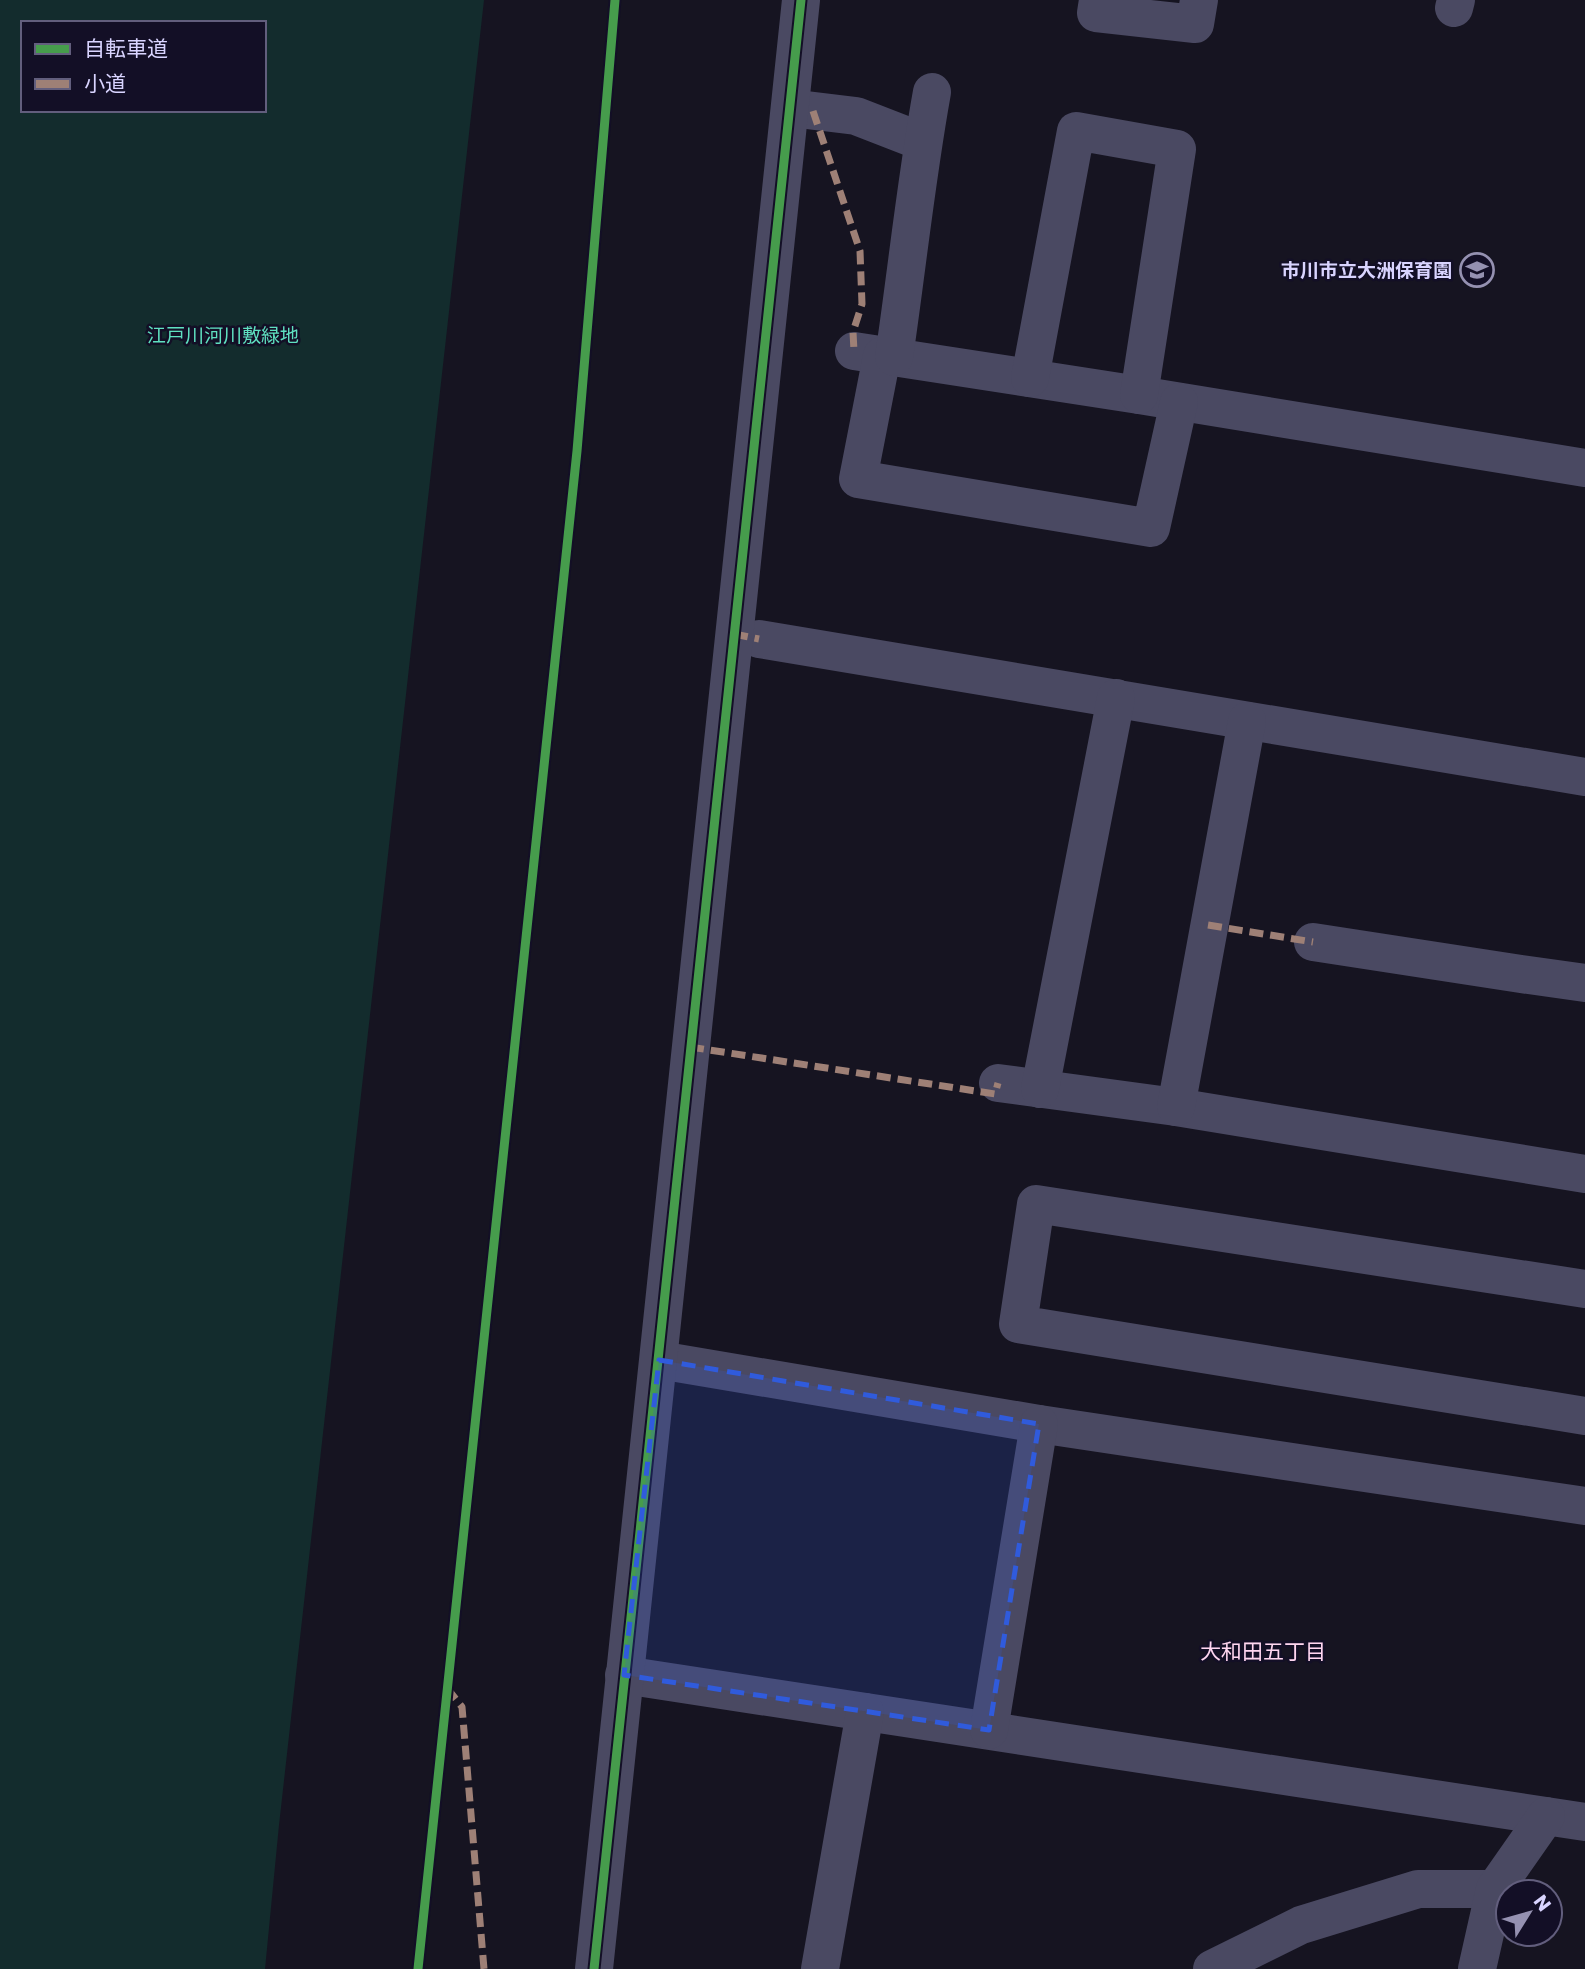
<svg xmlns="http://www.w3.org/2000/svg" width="1585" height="1969" font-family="Poppins,'Noto Sans JP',sans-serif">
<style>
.green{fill:#132c2d;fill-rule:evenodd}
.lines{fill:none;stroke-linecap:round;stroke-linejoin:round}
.path{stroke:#44505f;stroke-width:4.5;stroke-dasharray:3.5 5;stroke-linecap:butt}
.street{stroke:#4a4962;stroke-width:38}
.quiet{stroke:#9e8076;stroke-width:7;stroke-dasharray:14 7;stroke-linecap:butt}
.cycleway-casing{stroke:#130f26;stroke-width:13}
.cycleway{stroke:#469c4c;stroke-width:9}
.marked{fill:#305bdc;fill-opacity:0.2;stroke:#305bdc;stroke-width:5;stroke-dasharray:14 9;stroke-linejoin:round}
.labels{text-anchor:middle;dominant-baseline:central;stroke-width:5;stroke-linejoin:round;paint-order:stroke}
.poi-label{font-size:19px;font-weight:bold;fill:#d9d4ff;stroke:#130f26;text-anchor:end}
.park-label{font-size:19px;fill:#5fe0c0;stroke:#130f26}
.neighbourhood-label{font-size:21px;fill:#ffd6f0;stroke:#130f26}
</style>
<rect width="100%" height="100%" fill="#161421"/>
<!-- green -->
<path class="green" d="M0,0h484l-205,1825 -14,144h-265zM23,23h241v87h-241z"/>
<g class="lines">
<!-- path -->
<polyline class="path" points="418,1969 577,451 615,0"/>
<!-- street -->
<g class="street">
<polyline points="1098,0 1096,13 1195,24 1199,0"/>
<polyline points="1454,8 1456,0"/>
<polyline points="790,108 856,116 923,142"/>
<polyline points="854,351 1139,395 1585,468"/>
<polyline points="882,356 858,479 1151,528 1179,402"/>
<path d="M894,357c13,-88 22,-177 38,-265"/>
<polyline points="1030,378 1076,131 1177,149 1139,395"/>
<polyline points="759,639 1585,777"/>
<polyline points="1313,942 1521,974 1585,983"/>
<polyline points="998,1083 1176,1107 1585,1174"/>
<polyline points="1040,1089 1116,698"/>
<polyline points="1176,1107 1247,721"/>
<polyline points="1585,1289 1036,1204 1018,1324 1585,1416"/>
<polyline points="659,1360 1039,1424 1585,1506"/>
<polyline points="624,1675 1585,1822"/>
<polyline points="989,1730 1039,1424"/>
<polyline points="594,1969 801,0"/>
<polyline points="820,1969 865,1712"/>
<polyline points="1212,1969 1301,1925 1418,1889 1495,1889"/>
<polyline points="1477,1969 1495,1889 1546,1816"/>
</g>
<!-- quiet -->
<g class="quiet">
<polyline points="813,111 860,251 862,304 853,332 854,351"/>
<polyline points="734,634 759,639"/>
<polyline points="1208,925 1313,942"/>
<polyline points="690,1047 995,1094 998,1083"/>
<polyline points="447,1688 462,1707 484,1969"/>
</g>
<!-- cycleway casing -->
<g class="cycleway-casing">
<g id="cycleway">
<polyline points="418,1969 577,451 615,0"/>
<polyline points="594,1969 801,0"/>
</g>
</g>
<!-- cycleway -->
<use href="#cycleway" class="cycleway"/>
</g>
<!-- marked area -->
<path class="marked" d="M659,1360l380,64 -50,306 -365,-55z"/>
<!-- icons -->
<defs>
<g id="school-ring" transform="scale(1.75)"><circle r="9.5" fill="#130f26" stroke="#9591b1" stroke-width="1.5"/><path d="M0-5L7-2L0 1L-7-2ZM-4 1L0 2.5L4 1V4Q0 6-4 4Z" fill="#9591b1"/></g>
</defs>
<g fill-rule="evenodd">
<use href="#school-ring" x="1477" y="270"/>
</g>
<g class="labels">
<!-- poi labels -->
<g class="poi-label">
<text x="1452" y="270">市川市立大洲保育園</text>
</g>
<!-- park labels -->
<g class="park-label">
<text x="223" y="335">江戸川河川敷緑地</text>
</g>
<!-- neighbourhood labels -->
<g class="neighbourhood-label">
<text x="1263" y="1651">大和田五丁目</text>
</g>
</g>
<!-- legend -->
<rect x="21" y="21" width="245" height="91" fill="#130f26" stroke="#625e7d" stroke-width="2"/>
<rect x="35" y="44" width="35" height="10" fill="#469c4c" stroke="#625e7d" stroke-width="2"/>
<text x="84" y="56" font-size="21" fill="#d9d4ff">自転車道</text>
<rect x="35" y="79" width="35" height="10" fill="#9e8076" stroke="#625e7d" stroke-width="2"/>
<text x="84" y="91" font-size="21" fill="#d9d4ff">小道</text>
<!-- north arrow -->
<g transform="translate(1529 1913) rotate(53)"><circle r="33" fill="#130f26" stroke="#625e7d" stroke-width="2"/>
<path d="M0-5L12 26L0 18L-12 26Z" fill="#9591b1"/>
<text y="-10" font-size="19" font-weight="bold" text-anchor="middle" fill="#d9d4ff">N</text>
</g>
</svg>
